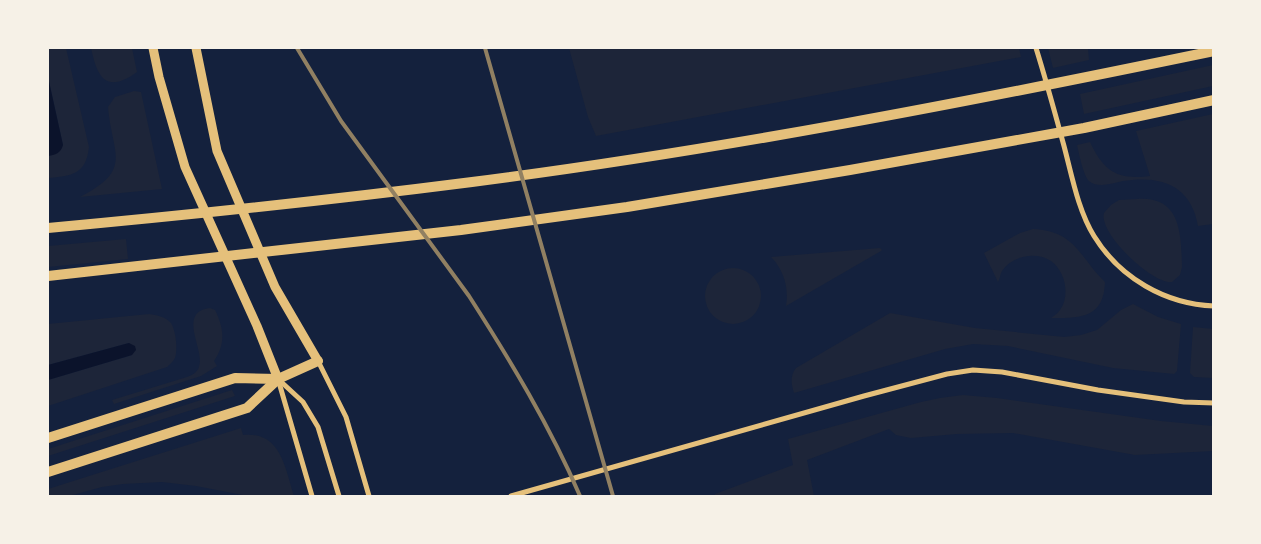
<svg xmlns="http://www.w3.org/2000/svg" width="1261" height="544" font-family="Ubuntu,sans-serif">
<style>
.green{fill:#1d2539}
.water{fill:#0b132b}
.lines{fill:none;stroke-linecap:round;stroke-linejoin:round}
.minor{stroke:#e5c07b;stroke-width:5}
.tertiary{stroke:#e5c07b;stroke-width:9}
.secondary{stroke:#e5c07b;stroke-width:10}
.rail{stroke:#918062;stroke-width:4}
</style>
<rect width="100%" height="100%" fill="#14213d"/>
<!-- green -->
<g class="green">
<path d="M48,48h18l23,99c-3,28 -18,29 -41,31v-22l4,-1 11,-10 -15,-68z"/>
<path d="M91,48h41l5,24c-32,23 -40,4 -46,-24z"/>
<polygon points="569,48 1019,48 1021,57 596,136 588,117"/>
<polygon points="1048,48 1088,48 1089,60 1053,68"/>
<polygon points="1213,65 1213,86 1084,114 1080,94"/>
<path d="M134,91l7,1 21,97 -82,8c54,-28 32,-42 28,-90l7,-10z"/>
<path d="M1213,114v110l-15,2c-7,-41 -37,-51 -75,-45 -11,2 -24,8 -34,0 -6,-6 -10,-28 -12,-36l13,-3c14,30 28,38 60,34l-14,-45z"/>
<path d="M1137,199c44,-3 44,34 45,68l-2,8 -8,7c-19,3 -74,-49 -68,-69l7,-8 8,-5z"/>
<path d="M1033,229c43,2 46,28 72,53 -1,37 -26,36 -54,36 3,-2 7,-5 9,-8 10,-14 6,-38 -9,-49 -15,-10 -39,-5 -49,10 -2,3 -2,8 -4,11l-14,-29 36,-20z"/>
<polygon points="126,239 128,259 48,267 48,246"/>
<path d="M880,248l2,2 -1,1 -95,55c3,-18 -2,-36 -15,-49z"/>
<circle cx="733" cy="296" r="28"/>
<path d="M1133,304l25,13 23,7 -4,47 -3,3 -61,-6 -105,-22 -35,-2 -28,5 -151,44c-3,-10 -4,-17 2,-25l94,-55 85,15 89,9 17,-2 16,-5 24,-20z"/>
<path d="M210,308l5,2c9,18 11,34 -1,51l3,5 -16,10 -87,28 -2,-4 75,-23c5,-2 10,-4 12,-10 7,-16 -23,-55 11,-59z"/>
<path d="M149,314c8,1 17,3 22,9 5,8 7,27 4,35 -2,4 -6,7 -8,9l-119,39v-26l84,-25 -3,-12 -81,22v-41z"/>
<polygon points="1193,327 1213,329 1213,378 1194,377 1190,373"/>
<polygon points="232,390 235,396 48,456 48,449"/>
<polygon points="963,395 997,398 1161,421 1213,426 1213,451 1135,455 1013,433 957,434 911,438 896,435 889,429 807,460 814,496 715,496 715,494 793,465 788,439 921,402 940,398"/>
<path d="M241,428l2,7c38,-4 42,33 51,61h-46l-52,-10 -34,-4 -39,2 -21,3 -33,9h-21v-7z"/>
</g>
<!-- water -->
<g class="water">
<path d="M48,77l15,68c-2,8 -8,10 -15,11z"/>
<polygon points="129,343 135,346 136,350 132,355 48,380 48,365"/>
</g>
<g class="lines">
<!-- minor -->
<g class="minor">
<path d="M1036,48c10,32 19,65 28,98 8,30 14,64 30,90 26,42 71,68 120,70"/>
<polyline points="318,361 346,417 369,496"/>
<polyline points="278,379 303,402 318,427 339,496"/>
<polyline points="278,379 312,496"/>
<polyline points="511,496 864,396 947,374 973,370 1002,372 1098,390 1184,402 1214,403"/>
</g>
<!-- tertiary -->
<g class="tertiary">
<polyline points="153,48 159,77 185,167 257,326 278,379"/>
<polyline points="196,48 217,151 275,287 318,361"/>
</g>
<!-- secondary -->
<g class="secondary">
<path d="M48,228c141,-13 283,-28 424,-46 249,-32 496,-80 742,-131"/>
<polyline points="48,276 461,230 627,207 850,170 1084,128 1214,100"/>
<polyline points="48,438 235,378 278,379"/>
<polyline points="48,472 247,408 278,379 318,361"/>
</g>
<!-- rail -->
<g class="rail">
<path d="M297,48l44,73 128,175c41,64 81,130 111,200"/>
<polyline points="485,48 613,496"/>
</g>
</g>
<!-- border -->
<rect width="1261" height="544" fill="none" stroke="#f6f1e7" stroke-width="98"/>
</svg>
